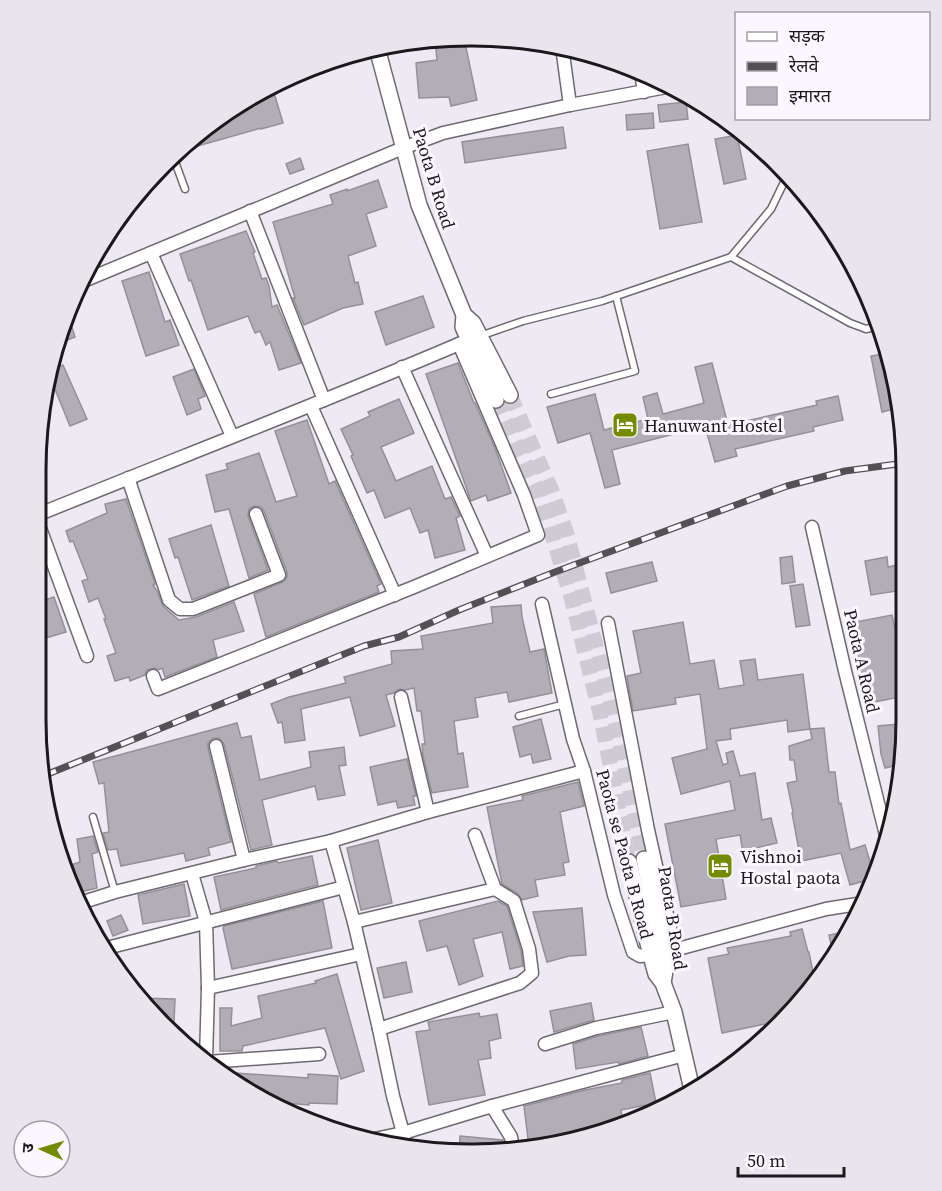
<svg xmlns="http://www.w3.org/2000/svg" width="942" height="1191" font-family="'Source Serif 4','Noto Sans Devanagari',serif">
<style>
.building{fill:#b3adb6;stroke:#959098;stroke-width:1.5}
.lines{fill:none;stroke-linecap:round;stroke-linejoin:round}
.tertiary-tunnel{stroke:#cfcad3;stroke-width:15;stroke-dasharray:15 8;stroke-linecap:butt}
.service-casing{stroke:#6e6972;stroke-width:9}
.minor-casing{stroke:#6e6972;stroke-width:15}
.tertiary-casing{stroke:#6e6972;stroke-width:18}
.service{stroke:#fff;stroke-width:6}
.minor{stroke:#fff;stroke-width:12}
.tertiary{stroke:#fff;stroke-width:15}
.rail-casing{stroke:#545155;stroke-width:7}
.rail{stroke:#fcf7ff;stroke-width:4.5;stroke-dasharray:14;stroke-linecap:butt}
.labels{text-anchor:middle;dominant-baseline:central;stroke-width:6;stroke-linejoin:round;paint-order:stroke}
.street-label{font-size:18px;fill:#1b191c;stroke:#fcf7ff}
.poi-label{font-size:18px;fill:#1b191c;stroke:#fcf7ff;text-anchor:start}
.rim{fill:none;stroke:#1b191c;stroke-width:3}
</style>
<rect width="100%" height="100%" fill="#efe9f3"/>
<!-- building -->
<g class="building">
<polygon points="464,38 477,100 451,106 449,97 419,98 416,63 437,60 435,39"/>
<polygon points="272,86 283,123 261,129 261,128 187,149 254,94"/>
<polygon points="686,102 688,119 660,122 658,105"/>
<polygon points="653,113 654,128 627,130 626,115"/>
<polygon points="563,127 566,148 465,163 462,142"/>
<polygon points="737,135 746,179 724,184 715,139"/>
<polygon points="688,144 702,222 660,229 647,151"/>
<polygon points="300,158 304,169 290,174 286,164"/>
<polygon points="378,180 387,207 366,214 376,246 348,256 355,283 358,282 363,304 343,308 304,325 293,298 295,298 273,222 333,204 330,195 347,189 347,191"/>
<polygon points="246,231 255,252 253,253 262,279 266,278 269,286 272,307 277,305 301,363 279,370 270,342 266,345 260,331 255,333 248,316 208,330 191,280 189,281 180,254"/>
<polygon points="149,272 165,322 170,320 179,345 146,356 122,281"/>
<polygon points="423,296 434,327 386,345 375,312"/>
<polygon points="71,324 75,337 57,344 60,328"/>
<polygon points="887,353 898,408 882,412 871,356"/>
<polygon points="458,363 474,403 475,403 495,448 511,493 488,501 486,495 471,501 426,374"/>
<polygon points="712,363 728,425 817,405 816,401 838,396 843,420 813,427 814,431 735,449 737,456 715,462 705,426 612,450 620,484 605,488 590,433 558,443 547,407 595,394 604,430 648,419 643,397 657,393 663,414 704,403 695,367"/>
<polygon points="63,365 87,419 70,426 50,377 51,370"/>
<polygon points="194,369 205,396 198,399 201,409 187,415 173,377"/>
<polygon points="399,399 414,433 381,447 396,481 432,466 445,499 451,497 460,516 456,518 465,550 435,558 428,530 420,533 410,508 385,518 374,490 367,493 351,456 353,455 341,429 370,416 368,412"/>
<polygon points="307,420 329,484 335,481 381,584 377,586 379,592 266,637 254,594 283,582 287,577 287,572 264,511 261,507 254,506 249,509 248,516 268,570 249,578 229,509 215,512 206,475 228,469 226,464 259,453 276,502 297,496 275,431"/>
<polygon points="126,499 155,584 153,585 157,591 163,606 179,620 196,617 234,602 244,631 213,640 217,657 165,677 162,668 158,670 154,668 147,670 145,675 130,681 129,677 115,681 107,656 116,653 104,619 106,619 98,598 89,602 82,581 88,579 73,541 70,542 66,531 107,513 105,504"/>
<polygon points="211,525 229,586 192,600 178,557 175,558 169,539"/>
<polygon points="792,556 795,582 782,584 780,558"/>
<polygon points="887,557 888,567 903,564 902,590 871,595 865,561"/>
<polygon points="652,562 657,581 611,593 606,573"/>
<polygon points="803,584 810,625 796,627 790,586"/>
<polygon points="54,597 66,632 36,641 36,603"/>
<polygon points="521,605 522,617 530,652 544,649 552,693 509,702 507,692 475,698 478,717 454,721 458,754 463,753 468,787 432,793 423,756 422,744 425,744 421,711 417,711 414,688 405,690 399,689 394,693 386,695 395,726 360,736 350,697 301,709 305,740 285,743 282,722 278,723 271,704 289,697 346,683 344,677 392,664 391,651 423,649 421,636 493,623 491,607"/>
<polygon points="892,615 897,637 901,636 900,697 864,704 850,623"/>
<polygon points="683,622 690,664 714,660 719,689 744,685 740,661 755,659 758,680 803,674 810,729 788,732 787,720 730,729 731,739 716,741 723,765 728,763 726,753 733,751 740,776 755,773 762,820 771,818 777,843 755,848 755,851 743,853 740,835 716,839 726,899 681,907 665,824 735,810 730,781 681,794 672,758 707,749 700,694 675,698 676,704 633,711 627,676 641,673 633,631"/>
<polygon points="541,719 551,759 533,763 531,754 520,757 513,727"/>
<polygon points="237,723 241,738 251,736 260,780 311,767 309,752 344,747 346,765 339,766 345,795 318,800 315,786 262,800 272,845 251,850 224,744 219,738 213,738 208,743 208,748 231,842 208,848 210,855 186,861 184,853 121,866 117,849 108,850 103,833 109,832 104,783 99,784 93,762"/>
<polygon points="899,724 898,765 885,768 881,754 878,726"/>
<polygon points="824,728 829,772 835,772 839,804 841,803 850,850 865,845 875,878 850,885 841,853 801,861 792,813 793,812 787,783 797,781 794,760 790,760 789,746 812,739 810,729"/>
<polygon points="407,759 416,796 413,796 415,805 398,808 396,801 378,805 370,767"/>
<polygon points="578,782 584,806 560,812 569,862 563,863 565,875 535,880 538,896 522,900 518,894 502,884 487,807 523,800 522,796"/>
<polygon points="93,836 98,852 92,854 97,888 76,893 65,867 80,862 77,839"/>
<polygon points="378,840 392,903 361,910 347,848"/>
<polygon points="312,856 318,885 221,910 214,877 256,868 256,866 277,861 278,863"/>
<polygon points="184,884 190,916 143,924 138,895"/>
<polygon points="323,901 332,948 232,969 223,928 224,926"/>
<polygon points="498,901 507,906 521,951 523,966 510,969 502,932 473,939 483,976 459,985 447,946 427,951 419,921"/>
<polygon points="582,908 586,955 569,956 547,962 533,912"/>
<polygon points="121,915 128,930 113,936 107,921"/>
<polygon points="802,929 808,952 809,952 815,982 780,1021 722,1033 708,958 729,954 727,948 791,936 790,932"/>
<polygon points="849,931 842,943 834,959 829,935"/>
<polygon points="406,962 412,992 384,998 377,968"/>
<polygon points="337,974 364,1071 341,1079 325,1028 243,1046 242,1051 220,1051 220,1008 232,1008 231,1026 262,1018 258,996 316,983 315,981"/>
<polygon points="140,998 175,999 174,1022 171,1021 171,1033 163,1027"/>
<polygon points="591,1003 594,1020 554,1032 550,1011"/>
<polygon points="479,1013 480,1017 497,1014 501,1038 489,1041 491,1058 478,1060 485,1095 429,1105 416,1032 430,1030 428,1022"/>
<polygon points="641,1027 648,1056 619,1064 618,1062 576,1069 573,1044 598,1036"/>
<polygon points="235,1073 308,1078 308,1074 338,1076 337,1104 309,1103 309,1105 273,1102 273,1105 253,1097 234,1082"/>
<polygon points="650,1073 656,1103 621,1110 623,1124 583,1140 529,1147 524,1106 585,1090 622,1083 622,1080"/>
<polygon points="460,1136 503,1140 503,1151 471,1155 459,1153"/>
</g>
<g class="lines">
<!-- tertiary-tunnel -->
<g class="tertiary-tunnel">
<polyline points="510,395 552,491 567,534 613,711 644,859"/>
<polyline points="496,400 540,496 571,597 600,714 629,862"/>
</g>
<!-- service casing -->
<g class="service-casing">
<g id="service">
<polyline points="174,159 185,189"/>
<polyline points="731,257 771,209 788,174"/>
<polyline points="480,336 523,321 602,301 731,257 850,323 866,329 880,326"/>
<polyline points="551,394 635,371 616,296"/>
<polyline points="519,716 565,704"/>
<polyline points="93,817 115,892"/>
</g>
</g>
<!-- minor casing -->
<g class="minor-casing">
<g id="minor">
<polyline points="562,47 570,105"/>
<polyline points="641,72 644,92"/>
<polyline points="250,211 324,400"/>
<polyline points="151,253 232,436"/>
<polyline points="81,282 403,148 443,133 570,105 672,86"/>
<polyline points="402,367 487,556"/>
<polyline points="311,406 395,595"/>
<polyline points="128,478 169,600 180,609 193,609 279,575 256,514"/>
<path d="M37,515c143,-58 287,-113 429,-174"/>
<polyline points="37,520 87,656"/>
<polyline points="812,527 845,671 887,839"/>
<polyline points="542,604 573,739 584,771 614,895 633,952 640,956 663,953 826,909 864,903"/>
<polyline points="608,623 648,830 675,950"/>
<polyline points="153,676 158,689 414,587 538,535 524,495 459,344"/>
<polyline points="401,697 428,812"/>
<polyline points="216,746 244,860"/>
<polyline points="331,841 354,922 379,1029 393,1096 403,1133 365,1141"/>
<polyline points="192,874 206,922 208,988 206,1060"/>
<polyline points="80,903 115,892 244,860 331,841 428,812 584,771"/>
<polyline points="354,922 495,889"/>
<polyline points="103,949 344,887"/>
<polyline points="208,988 361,954"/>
<polyline points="379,1029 520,983 532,973 529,949 514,901 495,889 475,835"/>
<polyline points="545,1044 596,1028 674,1012"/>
<polyline points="208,1062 319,1054"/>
<polyline points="492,1106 684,1055"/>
<polyline points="405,1146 403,1133 492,1106 511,1137 513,1149"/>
</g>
</g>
<!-- tertiary casing -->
<g class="tertiary-casing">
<g id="tertiary">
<polyline points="377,48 419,205 464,315 463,327 496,400"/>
<polyline points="464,315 473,323 510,395"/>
<polyline points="644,859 663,953 665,971 663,983"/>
<polyline points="629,862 651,956 656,974 663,983 674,1012 693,1094"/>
</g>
</g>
<!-- service -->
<use href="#service" class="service"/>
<!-- minor -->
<use href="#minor" class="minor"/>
<!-- tertiary -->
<use href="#tertiary" class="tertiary"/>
<!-- rail casing -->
<g class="rail-casing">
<polyline id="rail" points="43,776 364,646 399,637 459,610 555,572 787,486 845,471 905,463"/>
</g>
<!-- rail -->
<use href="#rail" class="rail"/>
</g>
<!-- icons -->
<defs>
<g id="hotel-square" transform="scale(1.35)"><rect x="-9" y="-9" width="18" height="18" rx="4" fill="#728b00" stroke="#fcf7ff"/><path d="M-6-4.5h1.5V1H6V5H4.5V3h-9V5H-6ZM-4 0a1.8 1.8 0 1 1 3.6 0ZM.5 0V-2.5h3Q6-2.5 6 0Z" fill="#fff"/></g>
</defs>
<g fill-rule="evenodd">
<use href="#hotel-square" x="625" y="425"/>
<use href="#hotel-square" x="720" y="866"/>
</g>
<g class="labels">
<!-- street labels -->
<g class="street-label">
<text transform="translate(434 178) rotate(73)">Paota B Road</text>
<text transform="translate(862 661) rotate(77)">Paota A Road</text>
<text transform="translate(625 854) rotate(75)">Paota se Paota B Road</text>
<text transform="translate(673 918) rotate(81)">Paota B Road</text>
</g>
<!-- poi labels -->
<g class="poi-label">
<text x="644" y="425">Hanuwant Hostel</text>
<text x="740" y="856">Vishnoi<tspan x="740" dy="21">Hostal paota</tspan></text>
</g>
</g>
<!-- crop -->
<path d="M0 0H942V1191H0ZM470 46H472A424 424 0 0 1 896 470V720A424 424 0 0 1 472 1144H470A424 424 0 0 1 46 720V470A424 424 0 0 1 470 46Z" fill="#eae5ed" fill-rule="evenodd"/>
<path class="rim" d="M470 46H472A424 424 0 0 1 896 470V720A424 424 0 0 1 472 1144H470A424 424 0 0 1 46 720V470A424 424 0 0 1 470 46Z"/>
<!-- legend -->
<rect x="735" y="12" width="195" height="108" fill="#fcf7ff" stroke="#a29ea4" stroke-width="1.5"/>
<rect x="747" y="32" width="30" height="9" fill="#ffffff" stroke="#a29ea4" stroke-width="1.5"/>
<text x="789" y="42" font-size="18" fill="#1b191c">सड़क</text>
<rect x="747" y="62" width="30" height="9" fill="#545155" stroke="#a29ea4" stroke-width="1.5"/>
<text x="789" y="72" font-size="18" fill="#1b191c">रेलवे</text>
<rect x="747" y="87" width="30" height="18" fill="#b3adb6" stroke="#a29ea4" stroke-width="1.5"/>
<text x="789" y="102" font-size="18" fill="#1b191c">इमारत</text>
<!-- north arrow -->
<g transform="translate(42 1149) rotate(274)"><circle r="28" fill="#fcf7ff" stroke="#a29ea4" stroke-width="1.5"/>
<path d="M0-4.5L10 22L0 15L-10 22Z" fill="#728b00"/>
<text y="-9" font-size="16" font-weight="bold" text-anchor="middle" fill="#1b191c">उ</text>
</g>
<!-- scale -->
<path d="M738 1167v9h106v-9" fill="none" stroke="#1b191c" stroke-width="3"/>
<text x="747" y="1167" font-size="18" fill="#1b191c" stroke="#fcf7ff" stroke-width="4.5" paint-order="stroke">50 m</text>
</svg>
